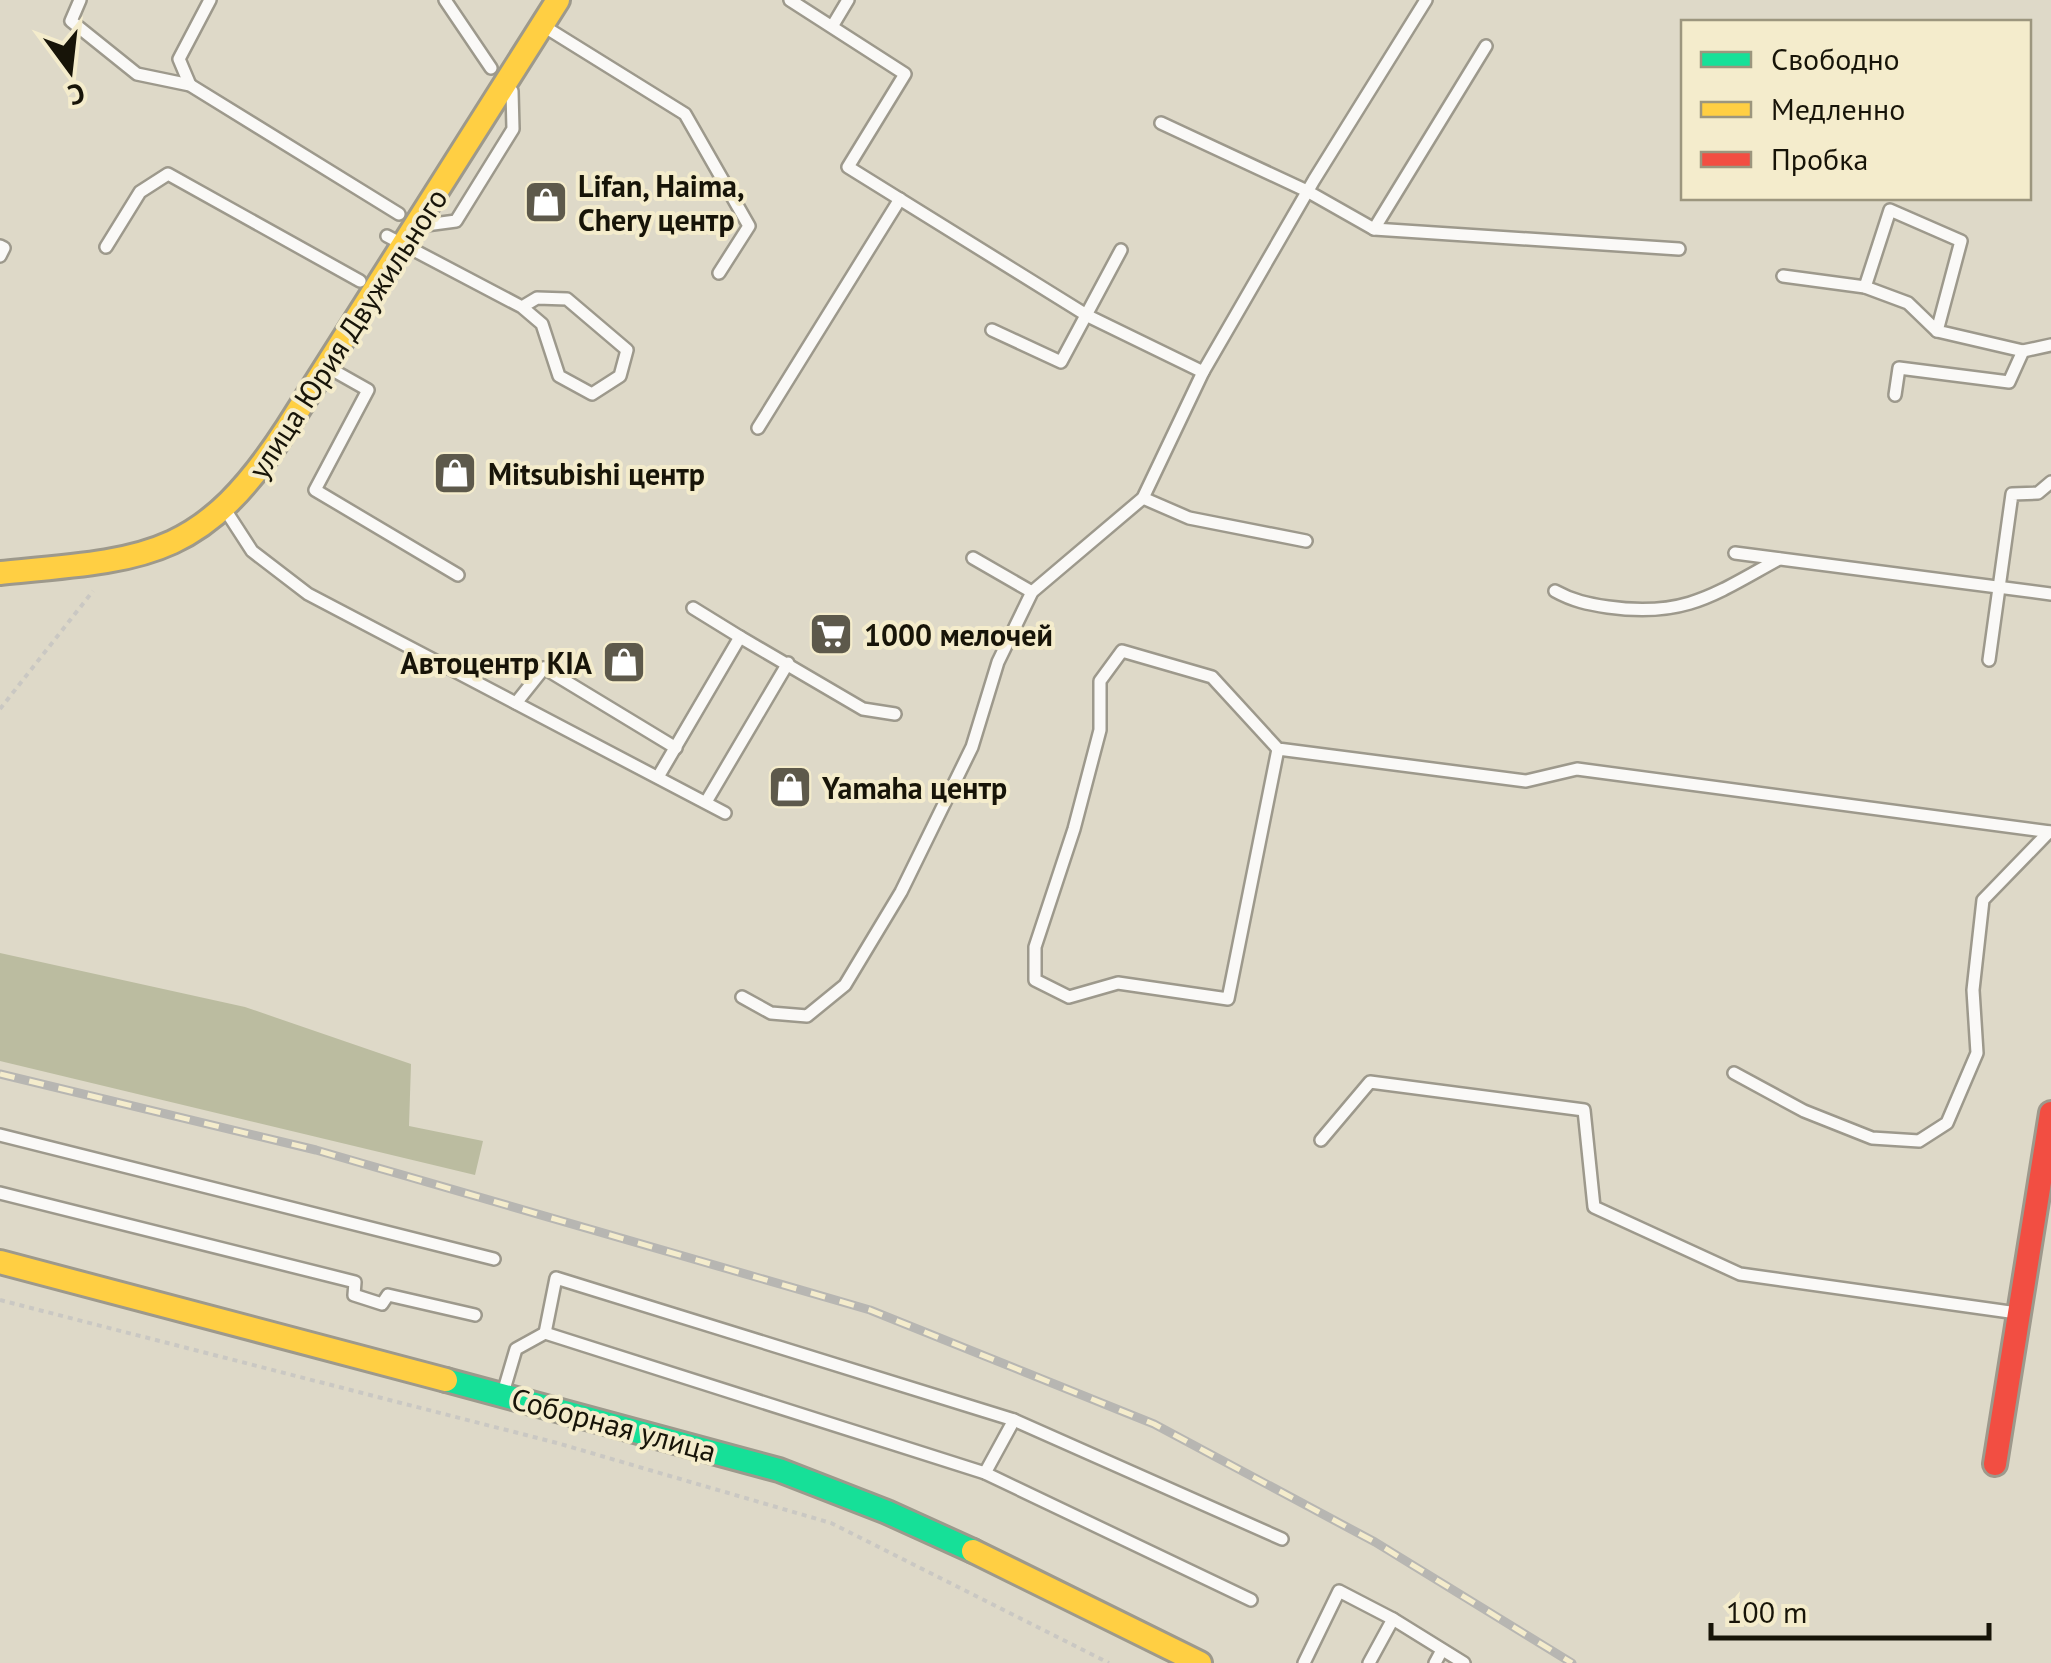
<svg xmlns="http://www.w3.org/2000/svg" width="2051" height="1663" font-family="'PT Sans',sans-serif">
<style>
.forest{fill:#bbbca0}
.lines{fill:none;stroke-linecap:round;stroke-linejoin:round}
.lane-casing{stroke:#9d998c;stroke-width:16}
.fast-casing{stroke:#9d998c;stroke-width:28}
.slow-casing{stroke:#9d998c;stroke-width:28}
.jam-casing{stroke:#9d998c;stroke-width:28}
.path{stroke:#cac8c3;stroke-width:4;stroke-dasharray:5 5;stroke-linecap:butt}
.lane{stroke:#faf9f7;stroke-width:11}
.fast{stroke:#16e098;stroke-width:22}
.slow{stroke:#ffcf43;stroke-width:22}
.jam{stroke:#f24e42;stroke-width:22}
.rail-casing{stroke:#b7b6b2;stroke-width:9}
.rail{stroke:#f4eccc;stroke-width:5;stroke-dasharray:15;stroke-linecap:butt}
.labels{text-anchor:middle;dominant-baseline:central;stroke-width:8;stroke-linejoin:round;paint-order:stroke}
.poi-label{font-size:30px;font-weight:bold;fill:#171408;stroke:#f4eccc;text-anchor:start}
.street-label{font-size:30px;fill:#171408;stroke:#f4eccc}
</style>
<rect width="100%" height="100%" fill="#ded9c8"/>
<!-- forest -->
<polygon class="forest" points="0,953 245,1007 411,1064 409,1126 483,1141 475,1175 0,1061"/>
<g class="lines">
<!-- lane casing -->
<g class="lane-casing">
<g id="lane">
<polyline points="80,0 71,21 137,74 190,85 399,214"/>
<polyline points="445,0 491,68"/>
<polyline points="790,0 905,74 848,167 1088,316 1203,372"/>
<polyline points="833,25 848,0"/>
<polyline points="545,27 685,114 749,226 719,273"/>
<polyline points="190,85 179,59 210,0"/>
<polyline points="1161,123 1307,191 1374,229 1486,46"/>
<polyline points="426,225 456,221 513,129 512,91"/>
<polyline points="1374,229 1679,249"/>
<polyline points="387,236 522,307 537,298 567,299 627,350 620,376 592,394 559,376 542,324 522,307"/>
<polyline points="0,246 4,248 0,256"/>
<polyline points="106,247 140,192 168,174 360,281"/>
<polyline points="1783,276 1865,287 1890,210 1961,241 1937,331 2023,351 2051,345"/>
<polyline points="1865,287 1908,303 1937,331"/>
<polyline points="992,330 1061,362 1121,250"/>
<polyline points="329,368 368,390 315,490 458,575"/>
<polyline points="1895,395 1899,368 2009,382 2023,351"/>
<polyline points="758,428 900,199"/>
<polyline points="1143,498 1189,518 1306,541"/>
<polyline points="228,514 252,551 308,594 725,813"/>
<polyline points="1735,553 2051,594"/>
<polyline points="973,558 1032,592"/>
<path d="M1555,591c18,10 33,13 53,16 77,11 107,-13 171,-48"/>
<polyline points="740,637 863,709 895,714"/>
<polyline points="1989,660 2012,494 2038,493 2051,482"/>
<polyline points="516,703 544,668 676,748"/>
<polyline points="1278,749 1212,677 1122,651 1100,681 1100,730 1074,829 1035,947 1035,980 1069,997 1118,983 1228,999 1278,749 1526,781 1577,769 2051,832"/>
<polyline points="658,777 740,637 693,608"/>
<polyline points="706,802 788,663"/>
<polyline points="742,997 771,1013 807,1016 845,985 901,892 972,747 998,662 1032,592 1143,498 1203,372 1314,180 1426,0"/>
<polyline points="1734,1073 1804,1111 1872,1138 1919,1141 1947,1123 1977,1053 1973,990 1983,900 2049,832"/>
<polyline points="0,1135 494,1259"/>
<polyline points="1321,1140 1370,1082 1584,1110 1594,1207 1740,1274 2017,1313"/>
<polyline points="0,1193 355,1282 354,1295 382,1304 388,1295 475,1315"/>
<polyline points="545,1333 556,1278 1014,1420 1282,1539"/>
<polyline points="503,1393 516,1349 545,1333 985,1473 1251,1600"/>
<polyline points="985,1473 1014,1420"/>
<polyline points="1304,1663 1339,1591 1393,1619 1464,1663"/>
<polyline points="1369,1663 1393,1619"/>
<polyline points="1435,1663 1442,1650"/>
</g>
</g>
<!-- fast casing -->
<g class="fast-casing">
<polyline id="fast" points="446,1380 779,1470 887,1512 973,1551"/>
</g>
<!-- slow casing -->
<g class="slow-casing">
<g id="slow">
<path d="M0,573c147,-14 201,-13 287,-145l271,-428"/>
<polyline points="0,1262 446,1380"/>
<polyline points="973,1551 1200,1663"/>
</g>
</g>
<!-- jam casing -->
<g class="jam-casing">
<polyline id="jam" points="1995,1464 2051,1113"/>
</g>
<!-- path -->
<g class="path">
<polyline points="0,709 93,591"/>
<polyline points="0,1300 557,1443 831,1523 1109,1663"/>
</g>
<!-- lane -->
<use href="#lane" class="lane"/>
<!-- fast -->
<use href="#fast" class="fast"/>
<!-- slow -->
<use href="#slow" class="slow"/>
<!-- jam -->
<use href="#jam" class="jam"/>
<!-- rail casing -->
<g class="rail-casing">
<polyline id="rail" points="0,1074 316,1150 870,1310 1154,1424 1375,1542 1572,1663"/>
</g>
<!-- rail -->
<use href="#rail" class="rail"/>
</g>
<!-- icons -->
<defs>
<g id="shop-square" transform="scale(2.25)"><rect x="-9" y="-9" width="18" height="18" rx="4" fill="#5d594b" stroke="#f4eccc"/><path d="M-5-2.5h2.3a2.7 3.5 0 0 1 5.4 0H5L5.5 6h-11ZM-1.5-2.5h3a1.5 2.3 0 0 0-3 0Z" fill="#fff"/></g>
<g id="supermarket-square" transform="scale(2.25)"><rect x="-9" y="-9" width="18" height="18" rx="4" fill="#5d594b" stroke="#f4eccc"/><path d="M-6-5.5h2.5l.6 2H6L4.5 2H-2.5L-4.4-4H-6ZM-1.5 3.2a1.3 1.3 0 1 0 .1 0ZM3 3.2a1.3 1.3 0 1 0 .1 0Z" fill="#fff"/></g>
</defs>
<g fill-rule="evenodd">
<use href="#shop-square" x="546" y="202"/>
<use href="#shop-square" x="455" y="473"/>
<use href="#supermarket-square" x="831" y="634"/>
<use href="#shop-square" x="624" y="662"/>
<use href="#shop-square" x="790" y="787"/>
</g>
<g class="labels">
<!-- poi labels -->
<g class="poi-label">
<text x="578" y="185">Lifan, Haima,<tspan x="578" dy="34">Chery центр</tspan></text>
<text x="488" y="473">Mitsubishi центр</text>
<text x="864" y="634">1000 мелочей</text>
<text x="592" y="662" text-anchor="end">Автоцентр KIA</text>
<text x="822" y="787">Yamaha центр</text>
</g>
<!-- street labels -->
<g class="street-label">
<text transform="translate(347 333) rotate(-57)">улица Юрия Двужильного</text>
<text transform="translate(614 1424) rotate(15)">Соборная улица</text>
</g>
</g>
<!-- legend -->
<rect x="1681" y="20" width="350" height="180" fill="#f4eccc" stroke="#9c967e" stroke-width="2.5"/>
<rect x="1701" y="52" width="50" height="15" fill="#16e098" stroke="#9c967e" stroke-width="2.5"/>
<text x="1771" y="70" font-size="30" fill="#171408">Свободно</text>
<rect x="1701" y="102" width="50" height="15" fill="#ffcf43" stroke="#9c967e" stroke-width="2.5"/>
<text x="1771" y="120" font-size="30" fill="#171408">Медленно</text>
<rect x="1701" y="152" width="50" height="15" fill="#f24e42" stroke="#9c967e" stroke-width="2.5"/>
<text x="1771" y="170" font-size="30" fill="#171408">Пробка</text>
<!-- north arrow -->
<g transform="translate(70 70) rotate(165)" stroke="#f4eccc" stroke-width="8" paint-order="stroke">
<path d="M0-8L18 38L0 25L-18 38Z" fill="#171408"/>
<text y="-15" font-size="28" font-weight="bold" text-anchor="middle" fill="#171408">С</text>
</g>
<!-- scale -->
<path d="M1711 1623v15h278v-15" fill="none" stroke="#171408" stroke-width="5"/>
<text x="1726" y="1623" font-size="30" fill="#171408" stroke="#f4eccc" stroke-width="8" paint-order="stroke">100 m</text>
</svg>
